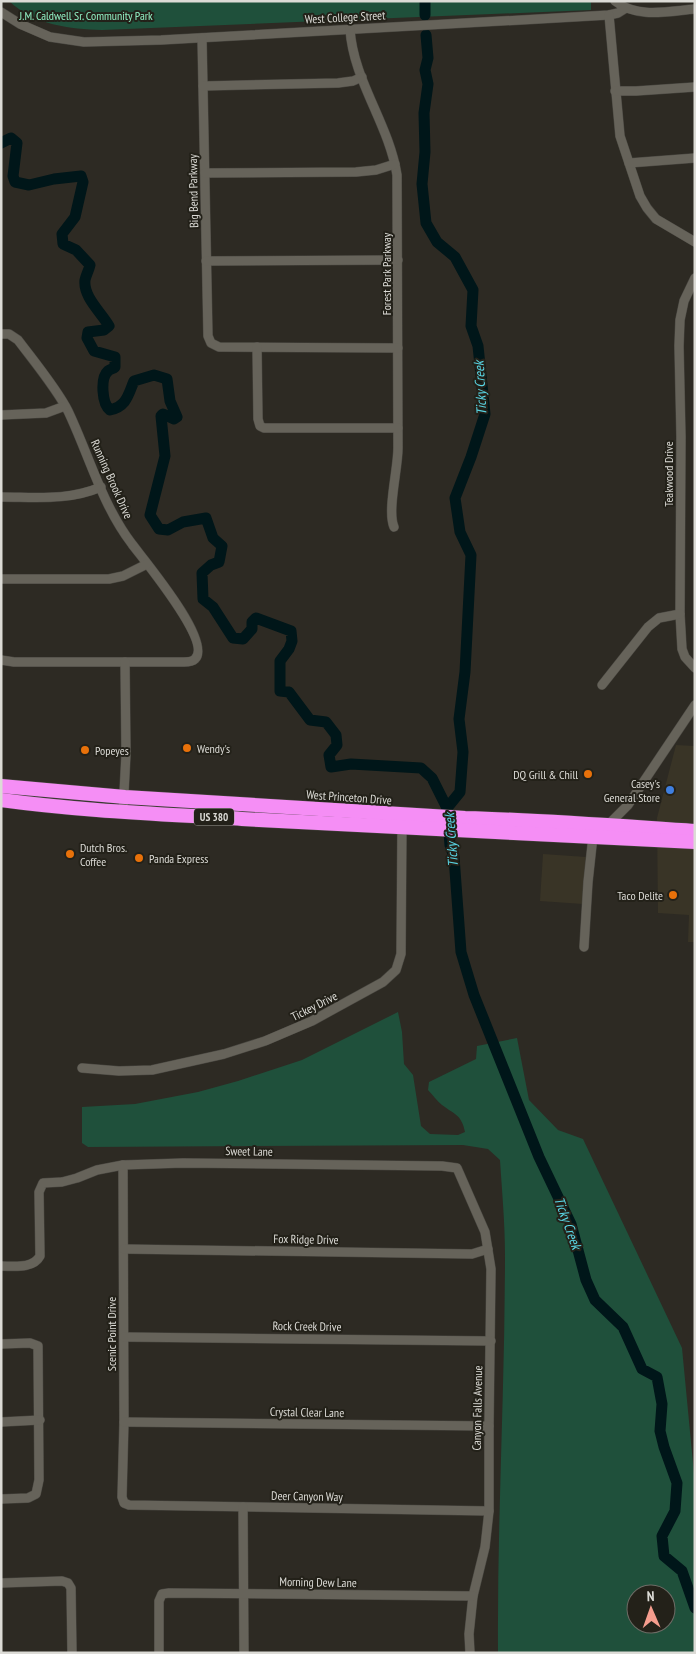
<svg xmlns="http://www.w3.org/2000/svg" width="696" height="1654" font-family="'PT Sans Narrow',sans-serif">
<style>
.built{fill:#393426}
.green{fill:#1f503b;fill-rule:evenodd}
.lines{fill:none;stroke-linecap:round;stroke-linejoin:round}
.river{stroke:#001619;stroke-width:11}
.minor-casing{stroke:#494741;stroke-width:10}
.highway-casing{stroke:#494741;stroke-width:15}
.minor{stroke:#66635a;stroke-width:9}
.highway{stroke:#f58ef5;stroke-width:14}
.food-dot{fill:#e8710a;stroke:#232119;stroke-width:2}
.shop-dot{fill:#3f7fe0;stroke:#232119;stroke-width:2}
.labels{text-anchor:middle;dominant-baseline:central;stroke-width:4;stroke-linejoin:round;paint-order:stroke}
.shield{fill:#232119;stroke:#a4a39d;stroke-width:1}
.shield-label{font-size:11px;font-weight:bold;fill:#dcdbd6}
.park-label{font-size:12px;fill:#90efc3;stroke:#232119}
.street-label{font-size:12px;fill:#dcdbd6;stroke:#232119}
.poi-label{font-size:12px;fill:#dcdbd6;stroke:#232119;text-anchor:start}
.water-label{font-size:14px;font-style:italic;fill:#59d5e4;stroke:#232119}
</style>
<rect width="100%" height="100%" fill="#2d2a23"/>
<!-- built -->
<g class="built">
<polygon points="676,745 695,746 695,942 688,942 689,915 658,913 657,818"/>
<polygon points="543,854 586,857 583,904 540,901"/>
</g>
<!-- green -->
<g class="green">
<path d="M9,1h582v9l-489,20c-32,-1 -68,-5 -93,-29z"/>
<path d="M398,1012l4,20 2,32 9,11 8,51 9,8 28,1 7,-3c-3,-17 -11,-18 -23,-27 -5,-4 -9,-10 -14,-15l1,-8 47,-23 1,-13 40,-8 12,62 29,30 25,9 99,209 13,136v169h-197c-1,-133 7,-265 7,-398 0,-32 -3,-63 -5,-95l-12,-11 -25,-4 -375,2 -6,-4v-36l53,-3 63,-12 40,-11 64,-21zM636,1594h30v30h-30z"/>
</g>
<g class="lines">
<!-- river -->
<g class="river">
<polyline points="425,1 425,15"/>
<polyline points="426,35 428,58 425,70 428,84 424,113 425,152 422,184 426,223 437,242 455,257 473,290 471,326 478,346 485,414 471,457 455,498 460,532 471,555 465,672 459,719 463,752 460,792 447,808"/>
<path d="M1,143l10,-5 6,5 -4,33 2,6 14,3 25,-6 27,-3 2,6 -8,35 -13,17 1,10 13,6 14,15c-1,5 -4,10 -5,15 -2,17 16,32 24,46l-5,4 -16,2 -1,6 7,13 21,6v10c-2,2 -5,2 -7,4 -8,7 -6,33 2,39 17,-4 18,-15 24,-29l20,-6 13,4 3,22 7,16 -3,2 -11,-5 -2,2 4,40 -15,59 9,14 9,1 15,-8 23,-4 7,20 9,8 -3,16 -8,3 -9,8 1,26 10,8 20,31 10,1 9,-10v-7l4,-4 35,13 1,10 -3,8 -9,12v30l9,1 21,28 16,2 10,13 1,10 -8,10 2,12 20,-3 70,4 11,10 15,30 3,37 4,12 7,95 13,43 65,162 32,67 15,56 9,20 28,27 19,42 15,8 5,27 -2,27 4,16 13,36 -2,28 -13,25 2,20 18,15 13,37"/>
</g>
<!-- minor casing -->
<g class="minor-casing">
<g id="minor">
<path d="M615,1c22,18 54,10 80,8"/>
<polyline points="1,12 20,24 50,37 84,42 161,40 609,15 618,13 626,8"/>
<polyline points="609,15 620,136 640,196 647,208 656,219 695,242"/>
<path d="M350,29c3,51 39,95 47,146l1,273c0,21 -11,63 -4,79"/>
<polyline points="202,38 208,336 211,343 219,347 398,348"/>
<polyline points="203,86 338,83 353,81 362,77"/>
<polyline points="615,91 636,91 695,87"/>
<polyline points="629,163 695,158"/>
<polyline points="205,173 356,172 376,170 395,164"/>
<polyline points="206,261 398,260"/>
<polyline points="695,278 684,301 680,320 679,346 681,437 680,614 682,649 685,657 695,668"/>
<path d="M1,334h8l9,6c15,20 39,49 50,71 21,44 34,94 64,133 11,15 81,98 63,115 -3,3 -7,3 -11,3h-170l-13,-2"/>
<polyline points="257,347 258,419 260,426 264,428 398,428"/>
<polyline points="1,415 46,413 65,406"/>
<path d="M1,497c35,0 67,4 100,-10"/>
<polyline points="1,579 109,579 123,576 147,564"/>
<polyline points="602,685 648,627 659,618 680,614"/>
<polyline points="123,812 126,754 125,662"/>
<polyline points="607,826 628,805 695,705"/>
<polyline points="584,947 588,882 593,836 596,833"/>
<polyline points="82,1068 119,1071 152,1070 224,1054 265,1041 312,1021 383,982 396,970 401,954 402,823"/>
<polyline points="123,1165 124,1422 122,1497 124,1503 129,1505 489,1511"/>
<polyline points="124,1249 472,1254 488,1249"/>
<path d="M1,1266c13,0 32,3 39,-10l-1,-64 4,-9 19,-1 15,-4 20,-8 26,-5 60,-2 259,3 15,2 28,64 6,37 -2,157v85l-4,36 -12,49 -4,38 1,19"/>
<polyline points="124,1337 491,1341"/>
<polyline points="1,1344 30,1343 38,1346 39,1480 36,1494 28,1498 1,1499"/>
<polyline points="1,1422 40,1420"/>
<polyline points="124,1422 489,1426"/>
<polyline points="243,1507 244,1653"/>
<polyline points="1,1583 62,1581 68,1583 71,1588 72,1653"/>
<polyline points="159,1653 159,1601 162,1594 169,1593 473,1596"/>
</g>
</g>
<!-- highway casing -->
<g class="highway-casing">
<g id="highway">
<path d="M1,786l124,11 340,21c77,2 153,8 230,13"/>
<path d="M1,800c80,11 161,14 241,19 151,9 302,15 453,23"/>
</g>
</g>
<!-- minor -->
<use href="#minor" class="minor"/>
<!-- highway -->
<use href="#highway" class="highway"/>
</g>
<!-- markers -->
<g class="food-dot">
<circle cx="187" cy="748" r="5"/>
<circle cx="85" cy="750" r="5"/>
<circle cx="588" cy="774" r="5"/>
<circle cx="70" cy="854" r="5"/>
<circle cx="139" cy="858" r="5"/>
<circle cx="673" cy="895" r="5"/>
</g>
<circle class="shop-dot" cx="670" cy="790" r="5"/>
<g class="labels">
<!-- shield labels -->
<rect class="shield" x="194" y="808.5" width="40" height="17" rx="4"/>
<g class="shield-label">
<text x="214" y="817">US 380</text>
</g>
<!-- park labels -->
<g class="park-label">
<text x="86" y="15">J.M. Caldwell Sr. Community Park</text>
</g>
<!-- street labels -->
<g class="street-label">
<text transform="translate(345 17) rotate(-3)">West College Street</text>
<text transform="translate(193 191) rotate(-91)">Big Bend Parkway</text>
<text transform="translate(386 274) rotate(-90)">Forest Park Parkway</text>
<text transform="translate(668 474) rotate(-90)">Teakwood Drive</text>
<text transform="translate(112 479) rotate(66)">Running Brook Drive</text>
<text transform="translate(349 797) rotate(4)">West Princeton Drive</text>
<text transform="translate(314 1006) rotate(-27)">Tickey Drive</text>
<text transform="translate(249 1151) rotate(1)">Sweet Lane</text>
<text transform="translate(306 1239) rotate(1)">Fox Ridge Drive</text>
<text transform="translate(307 1326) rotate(1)">Rock Creek Drive</text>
<text transform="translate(111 1334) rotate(-90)">Scenic Point Drive</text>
<text transform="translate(477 1408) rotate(-89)">Canyon Falls Avenue</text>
<text transform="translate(307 1412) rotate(1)">Crystal Clear Lane</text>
<text transform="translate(307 1496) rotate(1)">Deer Canyon Way</text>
<text transform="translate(318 1582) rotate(1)">Morning Dew Lane</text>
</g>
<!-- poi labels -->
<g class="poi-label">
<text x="197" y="748">Wendy's</text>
<text x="95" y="750">Popeyes</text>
<text x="578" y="774" text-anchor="end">DQ Grill &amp; Chill</text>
<text x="660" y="783" text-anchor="end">Casey's<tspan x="660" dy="14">General Store</tspan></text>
<text x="80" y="847">Dutch Bros.<tspan x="80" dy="14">Coffee</tspan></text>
<text x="149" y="858">Panda Express</text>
<text x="663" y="895" text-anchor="end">Taco Delite</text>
</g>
<!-- water labels -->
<g class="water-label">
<text transform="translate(480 388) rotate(-93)">Ticky Creek</text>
<text transform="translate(451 840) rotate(-94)">Ticky Creek</text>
<text transform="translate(568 1223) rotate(70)">Ticky Creek</text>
</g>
</g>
<!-- border -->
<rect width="696" height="1654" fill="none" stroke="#dcdbd6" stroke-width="5"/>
<!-- north arrow -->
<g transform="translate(651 1609) rotate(358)"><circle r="24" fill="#232119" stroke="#6d6b65"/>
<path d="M0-4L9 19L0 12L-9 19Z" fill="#f59d8e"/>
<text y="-8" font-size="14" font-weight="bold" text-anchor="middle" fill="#dcdbd6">N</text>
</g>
</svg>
